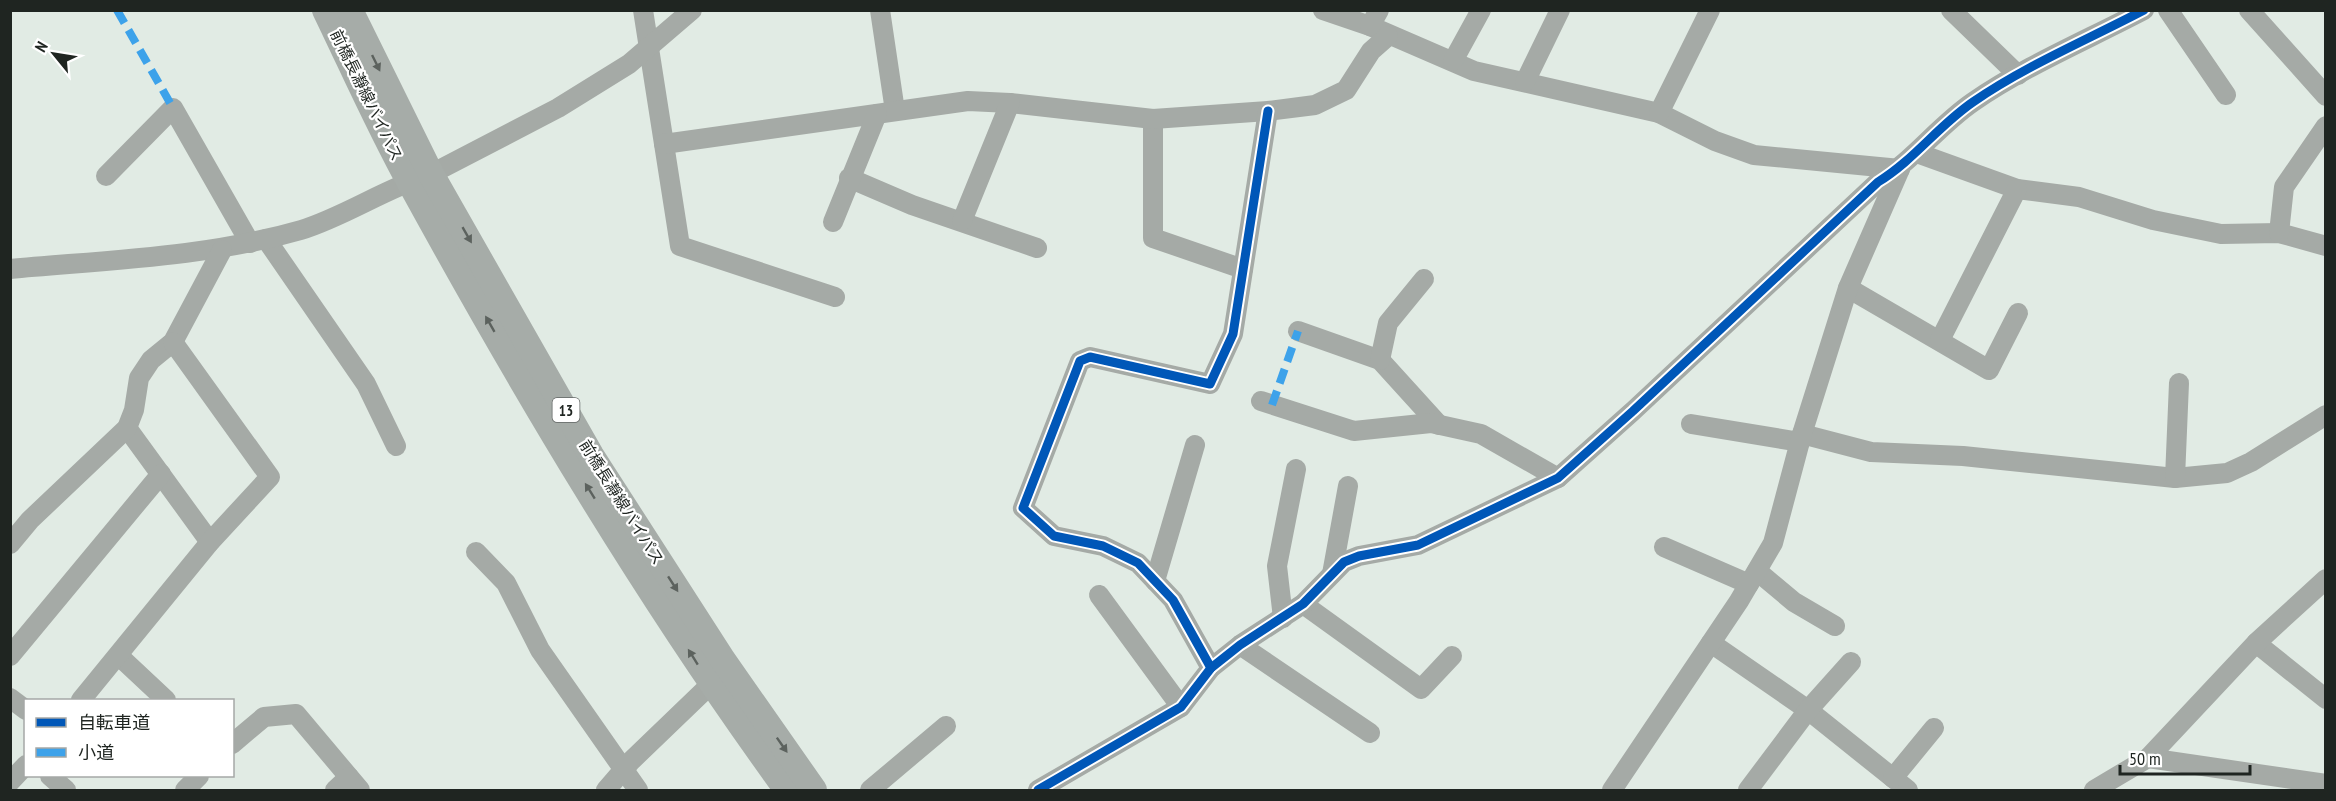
<svg xmlns="http://www.w3.org/2000/svg" width="2336" height="801" font-family="'PT Sans Narrow','Noto Sans JP',sans-serif">
<style>
.lines{fill:none;stroke-linecap:round;stroke-linejoin:round}
.minor{stroke:#a5aaa6;stroke-width:20}
.major{stroke:#a6aca8;stroke-width:26}
.quiet{stroke:#3da2ea;stroke-width:8;stroke-dasharray:15 8;stroke-linecap:butt}
.cycleway-casing{stroke:#fff;stroke-width:13}
.cycleway{stroke:#0057b8;stroke-width:9}
.oneway{fill:#5c625e}
.labels{text-anchor:middle;dominant-baseline:central;stroke-width:4.5;stroke-linejoin:round;paint-order:stroke}
.shield{fill:#fff;stroke:#626664;stroke-width:1.5}
.shield-label{font-size:15px;font-weight:bold;fill:#1f2521}
.street-label{font-size:16px;fill:#1f2521;stroke:#fff}
</style>
<rect width="100%" height="100%" fill="#e1ebe4"/>
<g class="lines">
<!-- minor -->
<g class="minor">
<polyline points="643,10 680,246 835,297"/>
<polyline points="880,10 895,111"/>
<polyline points="1323,10 1370,26 1474,71 1659,113 1715,141 1754,155 1900,169"/>
<polyline points="1951,10 2018,75"/>
<polyline points="2168,10 2226,95"/>
<polyline points="2249,10 2326,96"/>
<polyline points="1370,26 1379,10"/>
<polyline points="1453,61 1481,10"/>
<polyline points="1525,82 1560,10"/>
<polyline points="1659,113 1710,10"/>
<polyline points="1153,119 1153,238 1243,269"/>
<polyline points="664,144 968,101 1010,103 1153,119 1268,111 1315,105 1346,90 1371,51 1388,36"/>
<polyline points="1917,153 2017,189 2079,197 2153,220 2221,234 2279,233 2326,246"/>
<polyline points="106,176 173,108 250,243"/>
<polyline points="849,178 912,205 1037,248"/>
<polyline points="962,221 1010,103"/>
<polyline points="833,222 877,114"/>
<polyline points="2279,233 2284,187 2326,126"/>
<polyline points="266,239 366,384 396,446"/>
<path d="M10,269c98,-9 197,-12 291,-39 43,-13 85,-42 130,-56l127,-66 71,-44 63,-54"/>
<polyline points="1848,288 1989,370 2018,313"/>
<polyline points="1298,331 1380,360 1439,425"/>
<polyline points="1940,340 2017,189"/>
<polyline points="1380,360 1388,323 1424,279"/>
<polyline points="1261,401 1354,431 1431,423 1481,434 1558,478"/>
<polyline points="1691,424 1800,442"/>
<polyline points="127,428 210,542"/>
<polyline points="1802,434 1871,452 1963,456 2175,478 2227,473 2251,462 2326,415"/>
<polyline points="2175,478 2179,383"/>
<polyline points="10,544 30,520 127,428 134,410 139,378 151,360 173,342 222,250"/>
<polyline points="1664,547 1749,584"/>
<polyline points="476,552 506,583 540,650 638,790"/>
<polyline points="1757,571 1794,602 1835,626"/>
<polyline points="1332,574 1348,486"/>
<polyline points="1155,581 1195,445"/>
<polyline points="1099,595 1181,707"/>
<polyline points="1303,604 1421,689 1452,656"/>
<polyline points="1283,618 1277,566 1296,469"/>
<polyline points="1711,643 1808,710 1908,790"/>
<polyline points="2256,643 2326,699"/>
<polyline points="1240,645 1370,733"/>
<polyline points="10,656 161,474"/>
<polyline points="119,656 166,700"/>
<polyline points="1211,668 1173,600 1138,563 1103,546 1054,536 1023,508 1080,361 1090,357 1210,384 1233,334 1268,111"/>
<polyline points="10,698 26,710"/>
<polyline points="81,700 210,542 270,477 173,342"/>
<polyline points="232,744 264,717 296,714 360,790"/>
<polyline points="2148,758 2326,784"/>
<polyline points="50,776 66,790"/>
<polyline points="1893,778 1934,728"/>
<polyline points="10,782 26,765"/>
<polyline points="185,790 199,776"/>
<polyline points="335,790 349,777"/>
<polyline points="606,790 631,761 710,685"/>
<polyline points="870,790 946,726"/>
<path d="M1038,790l143,-83 30,-39 29,-23 63,-41 41,-42 15,-6 59,-11 140,-67 75,-67 245,-229c36,-22 60,-56 95,-80 52,-36 114,-62 171,-92"/>
<polyline points="1612,790 1739,601 1773,543 1802,434 1848,288 1900,169"/>
<polyline points="1748,790 1808,710 1851,662"/>
<polyline points="2094,790 2148,758 2256,643 2326,579"/>
</g>
<!-- major -->
<g class="major">
<path d="M325,10c28,58 54,117 85,173 114,208 237,415 377,607"/>
<polyline points="350,10 431,174 591,455 723,660 814,790"/>
</g>
<!-- quiet -->
<g class="quiet">
<polyline points="117,10 173,108"/>
<polyline points="1272,405 1298,331"/>
</g>
<!-- cycleway casing -->
<g class="cycleway-casing">
<g id="cycleway">
<polyline points="1211,668 1173,600 1138,563 1103,546 1054,536 1023,508 1080,361 1090,357 1210,384 1233,334 1268,111"/>
<path d="M1038,790l143,-83 30,-39 29,-23 63,-41 41,-42 15,-6 59,-11 140,-67 75,-67 245,-229c36,-22 60,-56 95,-80 52,-36 114,-62 171,-92"/>
</g>
</g>
<!-- cycleway -->
<use href="#cycleway" class="cycleway"/>
</g>
<!-- one-way arrows -->
<defs><path id="oneway-solid" d="M-6-.8H1V-3.2L6.5 0L1 3.2V.8H-6Z" transform="scale(1.5)"/></defs>
<g class="oneway">
<use href="#oneway-solid" transform="translate(376 63) rotate(64)"/>
<use href="#oneway-solid" transform="translate(467 235) rotate(60)"/>
<use href="#oneway-solid" transform="translate(490 324) rotate(-120)"/>
<use href="#oneway-solid" transform="translate(590 491) rotate(-122)"/>
<use href="#oneway-solid" transform="translate(673 584) rotate(57)"/>
<use href="#oneway-solid" transform="translate(693 657) rotate(-122)"/>
<use href="#oneway-solid" transform="translate(782 745) rotate(55)"/>
</g>
<g class="labels">
<!-- shield labels -->
<rect class="shield" x="552.5" y="398" width="27" height="24" rx="4.5"/>
<g class="shield-label">
<text x="566" y="410">13</text>
</g>
<!-- street labels -->
<g class="street-label">
<text transform="translate(367 95) rotate(64)">前橋長瀞線バイパス</text>
<text transform="translate(622 502) rotate(58)">前橋長瀞線バイパス</text>
</g>
</g>
<!-- border -->
<rect width="2336" height="801" fill="none" stroke="#1f2521" stroke-width="24"/>
<!-- legend -->
<rect x="24" y="699" width="210" height="78" fill="#ffffff" stroke="#a5a8a6" stroke-width="1.5"/>
<rect x="36" y="718" width="30" height="9" fill="#0057b8" stroke="#a5a8a6" stroke-width="1.5"/>
<text x="78" y="729" font-size="18" fill="#1f2521">自転車道</text>
<rect x="36" y="748" width="30" height="9" fill="#3da2ea" stroke="#a5a8a6" stroke-width="1.5"/>
<text x="78" y="759" font-size="18" fill="#1f2521">小道</text>
<!-- north arrow -->
<g transform="translate(54 54) rotate(300)" stroke="#ffffff" stroke-width="4.5" paint-order="stroke">
<path d="M0-4.5L10 22L0 15L-10 22Z" fill="#1f2521"/>
<text y="-9" font-size="16" font-weight="bold" text-anchor="middle" fill="#1f2521">N</text>
</g>
<!-- scale -->
<path d="M2120 765v9h130v-9" fill="none" stroke="#1f2521" stroke-width="3"/>
<text x="2129" y="765" font-size="18" fill="#1f2521" stroke="#ffffff" stroke-width="4.5" paint-order="stroke">50 m</text>
</svg>
